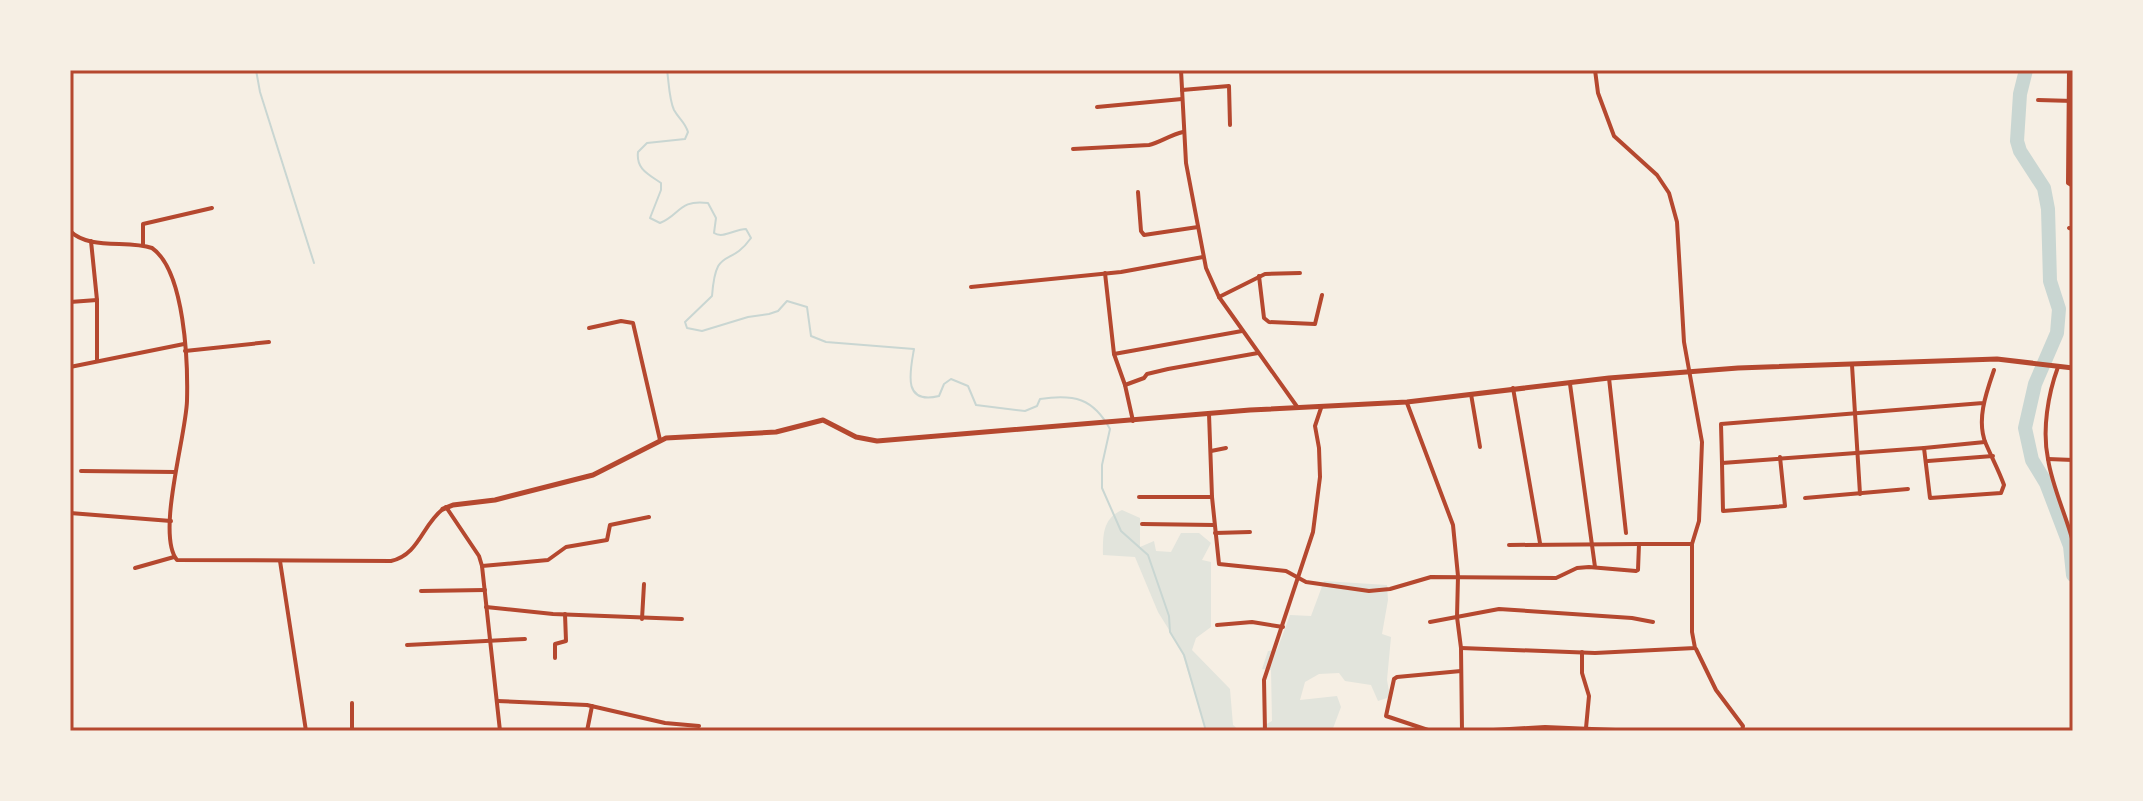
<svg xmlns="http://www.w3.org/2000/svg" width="2143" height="801" font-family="Montserrat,sans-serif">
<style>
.green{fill:#e2e4dc}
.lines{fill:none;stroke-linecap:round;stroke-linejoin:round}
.stream{stroke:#c9d6d2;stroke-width:2}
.river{stroke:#c9d6d2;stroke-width:14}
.minor{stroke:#b5482f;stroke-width:4}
.tertiary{stroke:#b5482f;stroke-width:5}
.neatline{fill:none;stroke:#b5482f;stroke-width:3}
</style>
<rect width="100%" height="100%" fill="#f6efe4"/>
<!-- green -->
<g class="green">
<path d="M1122,510l18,8v29l14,-6 2,10 15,1 10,-19h18l12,10 -9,17 9,2v65l-15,11 -4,12 38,39 3,36 7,6h-34l-25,-82 -23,-37 -23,-55 -32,-2c0,-19 -1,-36 19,-45z"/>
<polygon points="1324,581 1387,585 1388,600 1382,634 1391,637 1387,680 1390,697 1378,701 1371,685 1345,681 1339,673 1319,674 1305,682 1300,700 1337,696 1341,707 1332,731 1254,731 1272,721 1271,670 1262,669 1268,651 1277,650 1290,615 1311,616"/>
</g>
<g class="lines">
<!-- stream -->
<g class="stream">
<polyline points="256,70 260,92 314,263"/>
<path d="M667,70c2,13 2,29 7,40 5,9 11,12 14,22l-3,7 -38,4 -9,9c-2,17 10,22 23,31v7l-11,28 10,5c20,-8 19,-24 48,-20l8,15 -2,15c9,6 21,-4 32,-4l5,9c-22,31 -35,6 -39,58l-27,26 2,6 15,3 46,-14 21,-3 9,-3 9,-10 20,6 4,29 15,6 88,7c-4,23 -12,56 25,47l5,-12 7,-5 17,7 8,19 49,6 12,-5 3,-7c34,-5 53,-1 70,30l-8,36v23l19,43 27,24 21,61 1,16 14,23 22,76"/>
</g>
<!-- river -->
<polyline class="river" points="2026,70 2020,94 2017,141 2020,151 2044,188 2048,209 2050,281 2059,309 2057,333 2035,384 2025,428 2032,460 2046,483 2070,546 2073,575"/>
<!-- minor -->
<g class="minor">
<polyline points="1181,70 1186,163 1206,268 1219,297 1298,408"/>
<polyline points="2069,70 2068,183 2073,186"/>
<polyline points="1182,90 1229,86 1230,125"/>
<polyline points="2038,100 2073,101"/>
<polyline points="1097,107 1182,99"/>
<path d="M1073,149l76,-4c10,-2 21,-10 34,-13"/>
<polyline points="1138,192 1141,231 1144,235 1198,227"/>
<polyline points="2069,228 2073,229"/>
<path d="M70,231c19,19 57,9 82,17 33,23 36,115 35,153 -1,35 -31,133 -10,159l214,1c28,-6 31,-36 52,-52"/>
<polyline points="91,241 97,300 97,361"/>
<polyline points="143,245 143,224 212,208"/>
<polyline points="1105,273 1114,354 1125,385 1133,421"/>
<polyline points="1259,276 1264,318 1269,322 1315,324 1322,295"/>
<polyline points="971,287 1121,272 1203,257"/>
<polyline points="1219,297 1265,274 1300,273"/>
<polyline points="70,302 97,300"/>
<polyline points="589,328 621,321 633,323 660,440"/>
<polyline points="185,351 269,342"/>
<polyline points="1114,354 1242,331"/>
<polyline points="1852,365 1860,494"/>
<polyline points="70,367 184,344"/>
<path d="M2058,367c-10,27 -16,63 -10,92 4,27 18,56 25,83"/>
<polyline points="1609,378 1626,533"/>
<polyline points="1570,384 1595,567"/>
<polyline points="1125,385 1144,378 1147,374 1168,369 1258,353"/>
<polyline points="1513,388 1540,543"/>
<polyline points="1471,394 1480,447"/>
<polyline points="1407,403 1453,525 1458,576 1457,617 1461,648 1462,731"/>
<path d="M1983,403l-262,21 1,39 202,-15 6,50 71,-5 3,-8c-5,-14 -12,-27 -18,-41 -10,-23 0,-51 8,-74"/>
<polyline points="1209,414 1212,497 1219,564 1286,571 1306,582 1369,591 1390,589 1431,577 1556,578 1577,568 1589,567 1636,571 1638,570 1639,544 1692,544"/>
<polyline points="1924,448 1985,442"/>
<polyline points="1211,451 1226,448"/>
<polyline points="2048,459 2073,460"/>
<polyline points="1928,461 1993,456"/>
<polyline points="1722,463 1723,511 1785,506 1780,457"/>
<polyline points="81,471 175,472"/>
<polyline points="1139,497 1212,497"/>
<polyline points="1805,498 1908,489"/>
<polyline points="446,507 479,556 482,566 500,731"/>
<polyline points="70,513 171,521"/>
<polyline points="1142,524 1214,525"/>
<polyline points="1215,533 1250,532"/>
<polyline points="1509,545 1639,544"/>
<polyline points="280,561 306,731"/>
<polyline points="482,566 548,560 566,547 607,540 610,525 649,517"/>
<polyline points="135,568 174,557"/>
<polyline points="421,591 485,590"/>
<polyline points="486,607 553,614 682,619"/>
<polyline points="642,619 644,584"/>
<polyline points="1430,622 1499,609 1632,618 1653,622"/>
<polyline points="1217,625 1252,622 1283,627"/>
<polyline points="407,645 525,639"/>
<polyline points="1461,648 1595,653 1695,648 1692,632 1692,544 1699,521 1702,442 1684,342 1677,222 1669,193 1657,175 1614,136 1598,93 1595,70"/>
<polyline points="1696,649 1716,690 1743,726 1742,731"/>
<polyline points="1582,652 1582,673 1589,696 1586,728"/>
<polyline points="555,658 555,644 566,641 565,614"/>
<polyline points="497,701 587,705 665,723 699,726"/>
<polyline points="352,703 352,731"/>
<polyline points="587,731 592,706"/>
<polyline points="1265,731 1264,680 1313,532 1320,477 1319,448 1315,426 1321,408"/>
<polyline points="1431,731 1386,716 1394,679 1397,677 1461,671"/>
<polyline points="1477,731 1545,727 1639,731"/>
</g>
<!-- tertiary -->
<polyline class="tertiary" points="443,509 453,505 495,500 593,475 666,438 776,432 823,420 856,437 877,441 1250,410 1407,402 1609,378 1738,368 1997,359 2073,368"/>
</g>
<!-- border -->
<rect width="2143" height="801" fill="none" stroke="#f6efe4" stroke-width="144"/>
<rect x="72" y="72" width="1999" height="657" class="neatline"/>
</svg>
